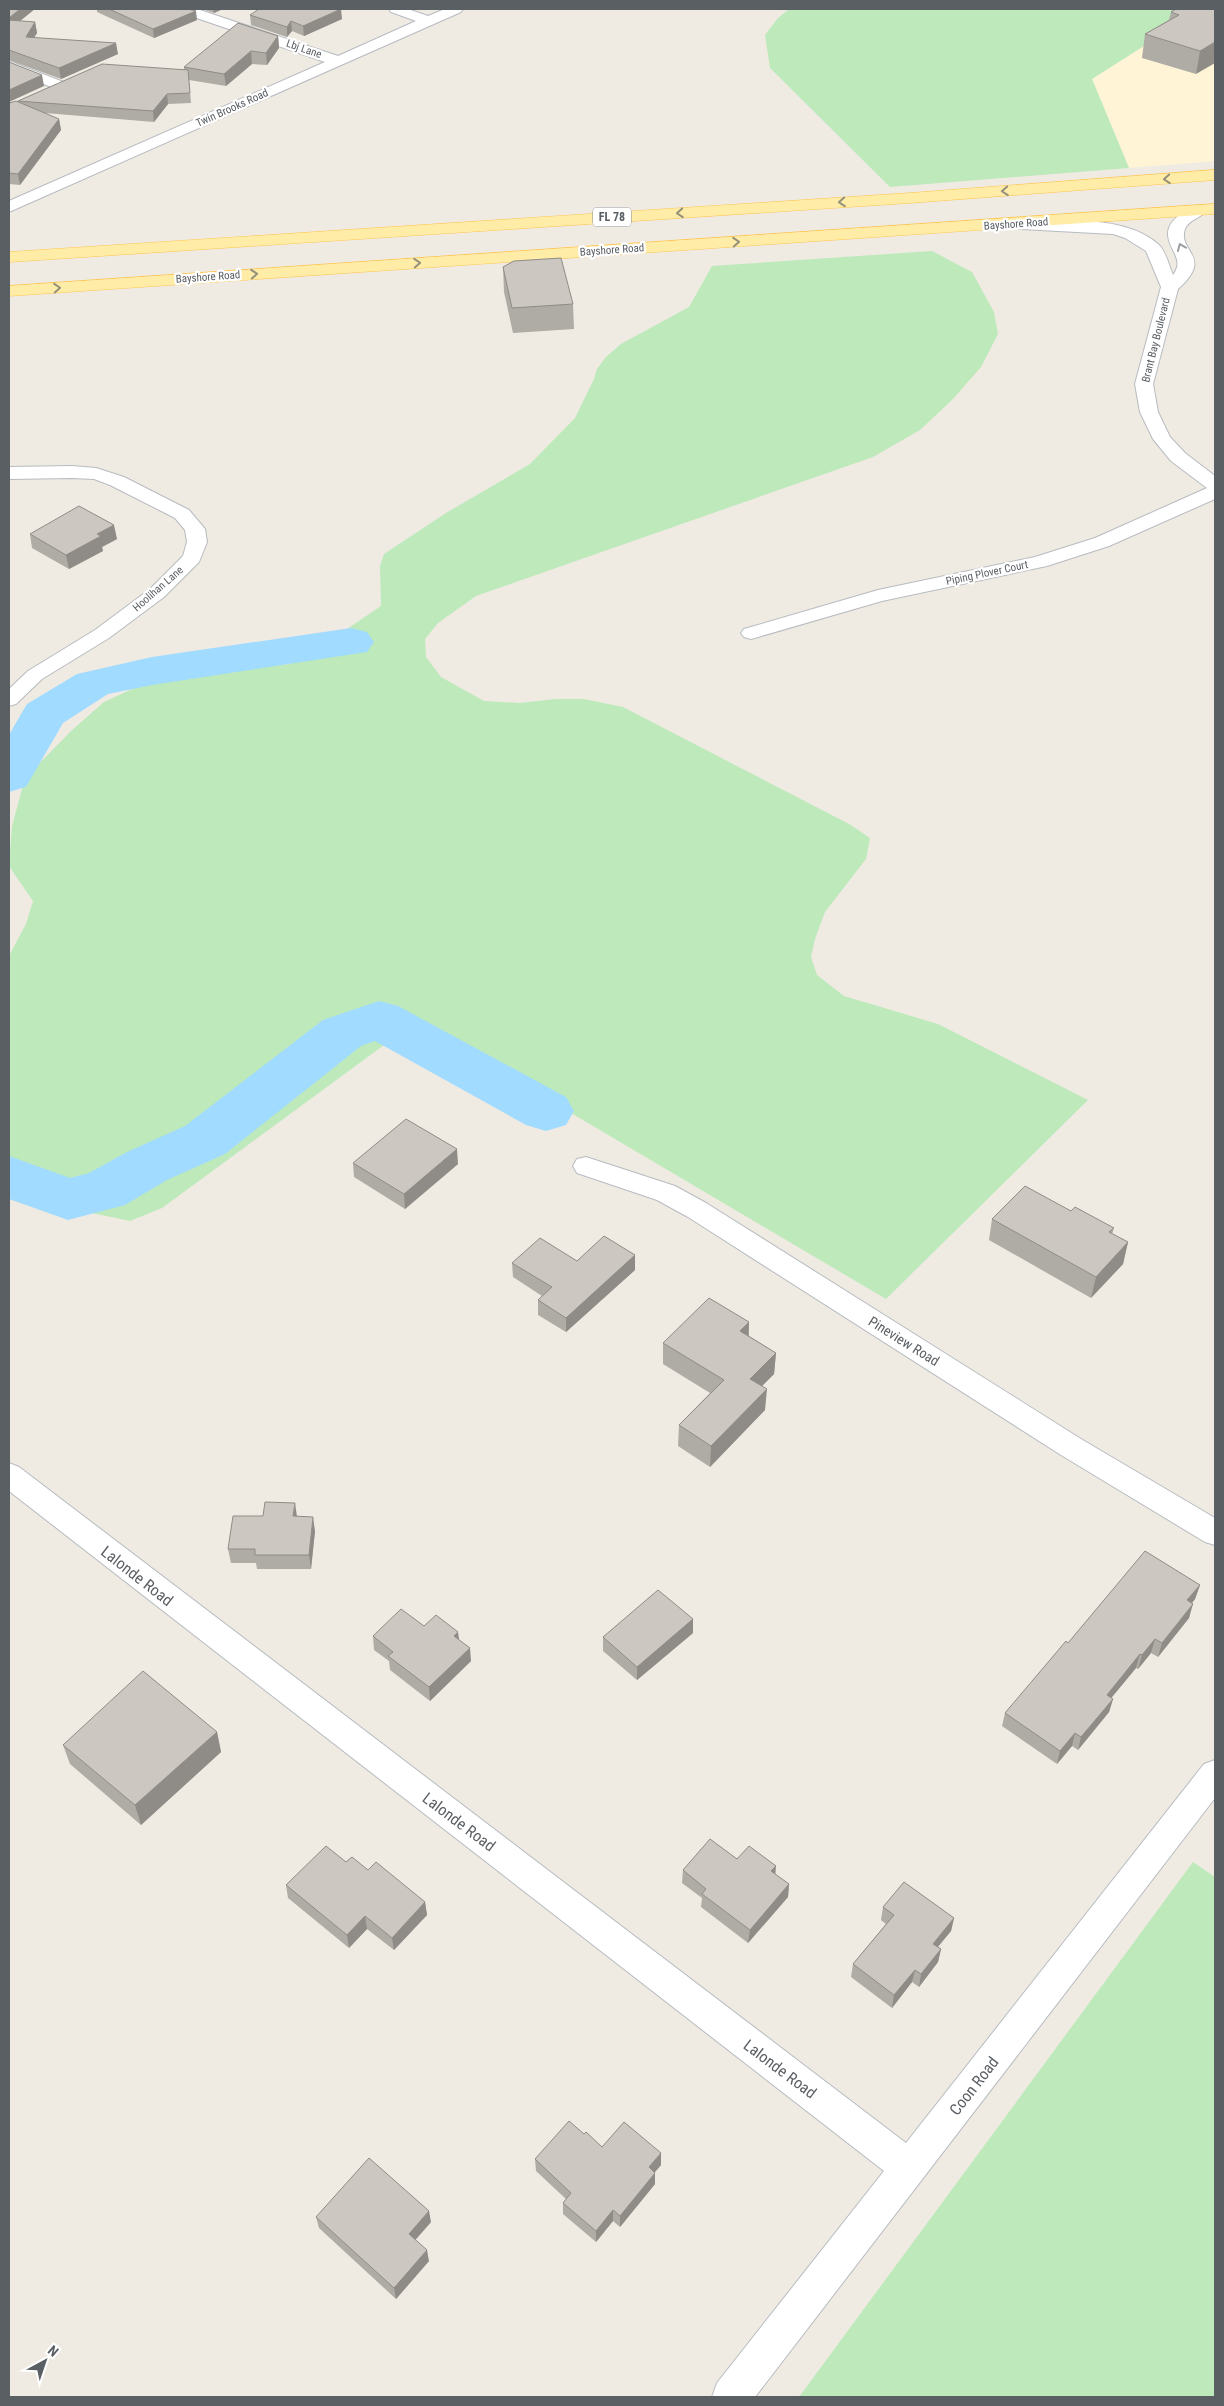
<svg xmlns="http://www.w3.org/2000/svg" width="1224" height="2406" font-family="'Roboto Condensed',sans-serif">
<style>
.commercial{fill:#fff4d6}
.green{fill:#bde9bb}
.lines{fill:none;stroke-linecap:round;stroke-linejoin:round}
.river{fill:#a1dbff;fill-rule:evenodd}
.street-casing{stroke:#b7bbc0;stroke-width:2}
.primary-casing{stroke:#ffc44a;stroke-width:1}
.street{fill:#fff;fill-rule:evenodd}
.primary{fill:#ffeca6;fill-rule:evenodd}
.wall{fill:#afaca6}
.shaded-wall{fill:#8f8c87}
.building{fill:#ccc8c1;stroke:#8f8c87}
.oneway{stroke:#94907b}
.oneway2{stroke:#9c9fa2}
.labels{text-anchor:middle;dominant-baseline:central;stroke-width:4.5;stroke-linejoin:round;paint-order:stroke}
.far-street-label{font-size:11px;fill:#5a5f64;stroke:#fff}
.shield{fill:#fff;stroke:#8c8f92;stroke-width:1}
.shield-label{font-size:12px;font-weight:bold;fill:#5a5f64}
.street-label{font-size:14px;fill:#5a5f64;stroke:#fff}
.near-street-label{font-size:16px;fill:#5a5f64;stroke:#fff}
</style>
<rect width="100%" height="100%" fill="#efebe2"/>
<!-- commercial -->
<polygon class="commercial" points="1202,9 1215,9 1215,161 1129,168 1092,79"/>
<!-- green -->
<g class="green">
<polygon points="789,9 1202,9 1092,79 1129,168 890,187 770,68 765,35 778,18"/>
<polygon points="932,251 972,272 994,312 998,334 981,367 952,400 920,430 873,457 476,596 438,623 425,639 426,657 441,677 484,701 520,703 555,699 584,699 623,707 851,825 870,838 866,859 825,912 815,939 811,957 817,975 844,996 938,1024 1088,1100 886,1299 444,1038 424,1030 399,1034 162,1208 130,1221 92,1213 9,1164 9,956 26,924 33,901 9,866 12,826 25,778 71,731 104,702 143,684 174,675 290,664 316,650 381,606 380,566 384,554 446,513 530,464 575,418 594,379 597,369 606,357 621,344 689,307 712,266"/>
<polygon points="1193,1862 1215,1877 1215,2397 799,2397"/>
</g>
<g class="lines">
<!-- river -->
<g class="river">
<polygon points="351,628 367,632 374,642 367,652 152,685 108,694 63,723 26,787 9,792 9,735 21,714 27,704 77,674 152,657"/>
<polygon points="379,1001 398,1006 566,1097 574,1111 566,1125 546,1131 526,1125 375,1041 361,1046 225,1154 167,1180 125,1205 68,1220 9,1199 9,1156 70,1178 89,1173 127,1152 185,1126 323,1020"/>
</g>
<!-- street casing -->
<g class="street-casing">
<g id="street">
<polygon points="177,9 197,9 338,56 416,21 391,12 389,9 408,9 428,16 445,9 463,9 461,12 9,212 9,201 325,62 179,12"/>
<polygon points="9,61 66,83 69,86 61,91 56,89 9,70"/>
<path d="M1198,206l6,2 2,3c-5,7 -18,9 -21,18 -8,23 30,27 -7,60l-25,95 5,28 12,25 15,16 30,23v23l-106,47 -62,20 -165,35 -124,36 -7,2 -7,-2 -3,-4 3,-4 134,-39 157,-33 60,-19 112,-50 -36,-27 -18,-22 -13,-27 -5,-28 26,-97 -15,-36 -21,-13 -12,-4 -92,-5 -6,-2 -2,-3 2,-3 6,-2c41,2 105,-4 137,25 8,7 11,22 15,31 12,-16 -4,-24 -5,-40 -1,-15 18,-26 30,-29z"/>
<polygon points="72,466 96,468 124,477 189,510 205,529 207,542 199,562 164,597 109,638 42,679 16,704 9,706 9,689 28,671 95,630 150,589 183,556 187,542 185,530 175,518 110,485 94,479 72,478 9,479 9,467"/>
<polygon points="586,1157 675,1186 706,1203 1081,1439 1215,1518 1215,1545 1205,1542 1061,1455 688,1217 657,1200 577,1173 573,1166 577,1159"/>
<polygon points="9,1463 19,1467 906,2143 1204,1764 1215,1760 1215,1798 755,2397 712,2397 717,2383 884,2171 9,1491"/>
</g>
</g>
<!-- primary casing -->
<g class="primary-casing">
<g id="primary">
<polygon points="1215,170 1215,180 910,203 9,262 9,252 910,193"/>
<polygon points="1215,204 1215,214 9,296 9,286"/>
</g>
</g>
<!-- street -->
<use href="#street" class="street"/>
<!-- primary -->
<use href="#primary" class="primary"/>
</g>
<!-- wall -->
<g class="wall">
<polygon points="9,9 20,21 35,22 37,33 34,38 118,54 61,79 9,60"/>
<polygon points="97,9 188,9 197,20 154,38 97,12"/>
<polygon points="202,9 223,9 214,13"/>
<polygon points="1215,9 1196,74 1142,58 1145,34 1169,20 1171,12"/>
<polygon points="250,15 342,19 304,36 292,31 287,37 251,25"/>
<polygon points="278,36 279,48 267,65 252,64 226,86 189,80 191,103 168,104 154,122 45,113 59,119 61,130 20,185 9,184 9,103 184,70 184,67"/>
<polygon points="503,267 573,304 574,329 513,333 504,292"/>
<polygon points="30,534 117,539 102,547 103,551 69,569 32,548"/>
<polygon points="353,1163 458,1164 405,1209 354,1177"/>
<polygon points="1071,1211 1114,1228 1112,1234 1128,1242 1123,1264 1091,1298 989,1240 992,1219"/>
<polygon points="635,1255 635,1270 566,1332 538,1315 538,1300 542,1296 513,1277 512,1263 577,1261"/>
<polygon points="749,1322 749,1336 776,1353 774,1374 762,1386 765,1410 710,1467 678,1446 679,1425 710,1393 663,1364 663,1343"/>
<polygon points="297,1516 315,1531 311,1569 257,1569 256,1563 231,1563 228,1549"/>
<polygon points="1200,1585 1195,1599 1192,1603 1189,1618 1158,1657 1151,1653 1138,1669 1136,1668 1111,1698 1113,1699 1109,1712 1078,1750 1072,1746 1057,1764 1002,1726 1005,1713 1068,1643"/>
<polygon points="693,1619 693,1633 637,1680 603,1651 603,1637"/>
<polygon points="424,1626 459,1640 471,1661 430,1701 390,1670 389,1661 374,1650 373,1636"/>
<polygon points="217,1732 221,1752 141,1825 70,1764 63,1745"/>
<polygon points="737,1859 775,1874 789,1884 788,1897 748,1943 701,1907 702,1898 682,1883 683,1870"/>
<polygon points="346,1862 368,1870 425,1902 427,1915 394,1950 367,1929 349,1948 288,1898 286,1885"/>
<polygon points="883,1907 954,1918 951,1931 938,1947 941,1949 938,1962 919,1987 912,1982 892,2008 851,1977 853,1964 886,1924 881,1920"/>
<polygon points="584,2134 602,2147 661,2165 655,2172 655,2184 620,2227 613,2221 596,2242 563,2214 563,2203 566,2199 536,2171 535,2159"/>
<polygon points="316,2217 431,2222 415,2240 429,2261 396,2299 319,2228"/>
</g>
<!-- shaded-wall -->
<g class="shaded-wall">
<polygon points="20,9 35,9 9,30 9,18"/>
<polygon points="213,9 223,9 214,13"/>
<polygon points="341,9 342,19 304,36 303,26"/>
<polygon points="196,11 197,20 154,38 153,29"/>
<polygon points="291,21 292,31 287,37 287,27"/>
<polygon points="35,22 37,33 27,48 26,37"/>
<polygon points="278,36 279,48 267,65 266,53"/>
<polygon points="1215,42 1215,63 1196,74 1200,51"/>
<polygon points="116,43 118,54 61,79 59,68"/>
<polygon points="251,51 252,64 226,86 224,74"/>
<polygon points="42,75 44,86 9,102 9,90"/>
<polygon points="167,94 168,104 154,122 153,111"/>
<polygon points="59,119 61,130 20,185 18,174"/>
<polygon points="114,525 117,539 102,547 103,551 69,569 66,555 97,534"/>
<polygon points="457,1149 458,1164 405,1209 404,1194"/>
<polygon points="1128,1242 1123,1264 1091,1298 1096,1277"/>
<polygon points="635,1255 635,1270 566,1332 566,1318"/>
<polygon points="749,1322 748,1343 740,1331"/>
<polygon points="776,1353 774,1374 748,1400 750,1379"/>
<polygon points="767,1389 765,1410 710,1467 711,1446"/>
<polygon points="295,1503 297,1517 293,1516"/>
<polygon points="313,1517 315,1531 311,1569 309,1555"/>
<polygon points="1200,1585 1195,1599 1183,1614 1187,1600"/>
<polygon points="1193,1604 1189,1618 1158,1657 1162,1643"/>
<polygon points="693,1619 693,1633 637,1680 637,1667"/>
<polygon points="458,1632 460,1646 454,1636"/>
<polygon points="1155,1639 1151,1653 1138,1669 1142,1655"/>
<polygon points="470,1648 471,1661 430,1701 429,1687"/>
<polygon points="1140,1654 1136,1668 1103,1708 1107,1695"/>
<polygon points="1113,1699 1109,1712 1078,1750 1081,1737"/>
<polygon points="217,1732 221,1752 141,1825 135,1805"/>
<polygon points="1075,1733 1072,1746 1057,1764 1060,1751"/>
<polygon points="776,1866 775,1879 771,1871"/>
<polygon points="789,1884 788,1897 748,1943 750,1930"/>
<polygon points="425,1902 427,1915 394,1950 392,1938"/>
<polygon points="365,1916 367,1929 349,1948 347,1935"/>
<polygon points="954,1918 951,1931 930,1956 933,1944"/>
<polygon points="941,1949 938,1962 919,1987 921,1974"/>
<polygon points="915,1970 912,1982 892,2008 894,1995"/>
<polygon points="661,2153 661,2165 649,2179 649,2167"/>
<polygon points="655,2173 655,2184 620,2227 620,2216"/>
<polygon points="613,2210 613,2221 596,2242 596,2231"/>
<polygon points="429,2211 431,2222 411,2245 409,2234"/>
<polygon points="427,2250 429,2261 396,2299 394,2288"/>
</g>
<!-- building -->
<g class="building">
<polygon points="9,9 20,9 9,18"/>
<polygon points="109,9 188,9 196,11 153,29"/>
<polygon points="259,9 341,9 303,26 291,21 287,27 250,15"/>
<polygon points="1176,9 1215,9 1215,42 1200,51 1145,34 1179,15 1171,12"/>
<polygon points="9,20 35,22 26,37 116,43 59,68 9,50"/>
<polygon points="238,23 278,36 266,53 251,51 224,74 184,67"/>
<polygon points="9,62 42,75 9,90"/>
<polygon points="102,64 188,70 190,93 167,94 153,111 18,101"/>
<polygon points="16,101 59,119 18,174 9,173 9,103"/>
<polygon points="561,258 573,304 512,308 503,267 514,261"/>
<polygon points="79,506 114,525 97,534 101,536 66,555 30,534"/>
<polygon points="406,1119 457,1149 404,1194 353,1163"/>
<polygon points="1025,1186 1071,1211 1075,1207 1114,1228 1109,1232 1128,1242 1096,1277 992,1219"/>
<polygon points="604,1236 635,1255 566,1318 538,1300 552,1287 512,1263 540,1238 577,1261"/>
<polygon points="709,1298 749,1322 740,1331 776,1353 750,1379 767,1389 711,1446 679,1425 724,1380 663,1343"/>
<polygon points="265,1502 295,1503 293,1516 313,1517 309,1555 255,1555 255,1549 228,1549 233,1516 263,1516"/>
<polygon points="1145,1551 1200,1585 1187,1600 1193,1604 1162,1643 1155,1639 1142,1655 1140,1654 1107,1695 1113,1699 1081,1737 1075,1733 1060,1751 1005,1713 1066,1641 1068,1643"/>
<polygon points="658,1590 693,1619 637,1667 603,1637"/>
<polygon points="401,1609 424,1626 436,1615 458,1632 454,1636 470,1648 429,1687 388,1656 393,1652 373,1636"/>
<polygon points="143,1671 217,1732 135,1805 63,1745"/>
<polygon points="710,1839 737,1859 749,1846 776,1866 771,1871 789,1884 750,1930 702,1894 706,1889 683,1870"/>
<polygon points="326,1846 346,1862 352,1857 368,1870 376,1862 425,1902 392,1938 365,1916 347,1935 286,1885"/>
<polygon points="904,1882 954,1918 933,1944 941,1949 921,1974 915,1970 894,1995 853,1964 894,1915 883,1907"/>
<polygon points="569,2121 584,2134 586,2132 602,2147 624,2122 661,2153 649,2167 655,2173 620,2216 613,2210 596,2231 563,2203 571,2193 535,2159"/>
<polygon points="369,2158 429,2211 409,2234 427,2250 394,2288 316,2217"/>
</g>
<!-- one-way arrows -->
<defs><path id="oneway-chevron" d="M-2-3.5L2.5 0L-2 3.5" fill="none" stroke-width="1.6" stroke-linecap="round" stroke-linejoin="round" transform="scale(1.25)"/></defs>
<g class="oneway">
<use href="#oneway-chevron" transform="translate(1167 179) rotate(176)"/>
<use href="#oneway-chevron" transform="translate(1005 191) rotate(176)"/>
<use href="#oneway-chevron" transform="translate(842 202) rotate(176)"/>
<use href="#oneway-chevron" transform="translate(680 213) rotate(176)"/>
<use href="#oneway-chevron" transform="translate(736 242) rotate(-4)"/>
<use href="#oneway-chevron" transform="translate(417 263) rotate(-4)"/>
<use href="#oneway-chevron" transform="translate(254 274) rotate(-4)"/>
<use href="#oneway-chevron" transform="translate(57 288) rotate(-4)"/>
</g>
<use class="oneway2" href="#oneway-chevron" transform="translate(1181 247) rotate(-112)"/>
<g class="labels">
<!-- far-street labels -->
<g class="far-street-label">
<text transform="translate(304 49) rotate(19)">Lbj Lane</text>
<text transform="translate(232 108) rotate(-24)">Twin Brooks Road</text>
<text transform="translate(1016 224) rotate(-4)">Bayshore Road</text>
<text transform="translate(612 250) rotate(-4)">Bayshore Road</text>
<text transform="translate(208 277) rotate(-4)">Bayshore Road</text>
<text transform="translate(1156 340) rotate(-76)">Brant Bay Boulevard</text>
<text transform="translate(987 573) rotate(-12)">Piping Plover Court</text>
<text transform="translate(158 589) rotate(-41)">Hoolihan Lane</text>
</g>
<!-- shield labels -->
<rect class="shield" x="593" y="207.5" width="38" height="19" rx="4"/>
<g class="shield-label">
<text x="612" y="217">FL 78</text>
</g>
<!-- street labels -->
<g class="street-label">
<text transform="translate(904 1341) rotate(32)">Pineview Road</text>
</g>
<!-- near-street labels -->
<g class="near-street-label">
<text transform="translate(137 1576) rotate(38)">Lalonde Road</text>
<text transform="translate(459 1822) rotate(37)">Lalonde Road</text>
<text transform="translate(780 2069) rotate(37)">Lalonde Road</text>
<text transform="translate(974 2086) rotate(-52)">Coon Road</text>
</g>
</g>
<!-- border -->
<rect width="1224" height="2406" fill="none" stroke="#5a5f64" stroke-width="20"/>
<!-- north arrow -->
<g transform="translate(45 2361) rotate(40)" stroke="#ffffff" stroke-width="4" paint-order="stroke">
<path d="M0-4L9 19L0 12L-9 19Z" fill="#5a5f64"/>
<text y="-8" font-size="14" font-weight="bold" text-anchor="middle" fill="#5a5f64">N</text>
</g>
</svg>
